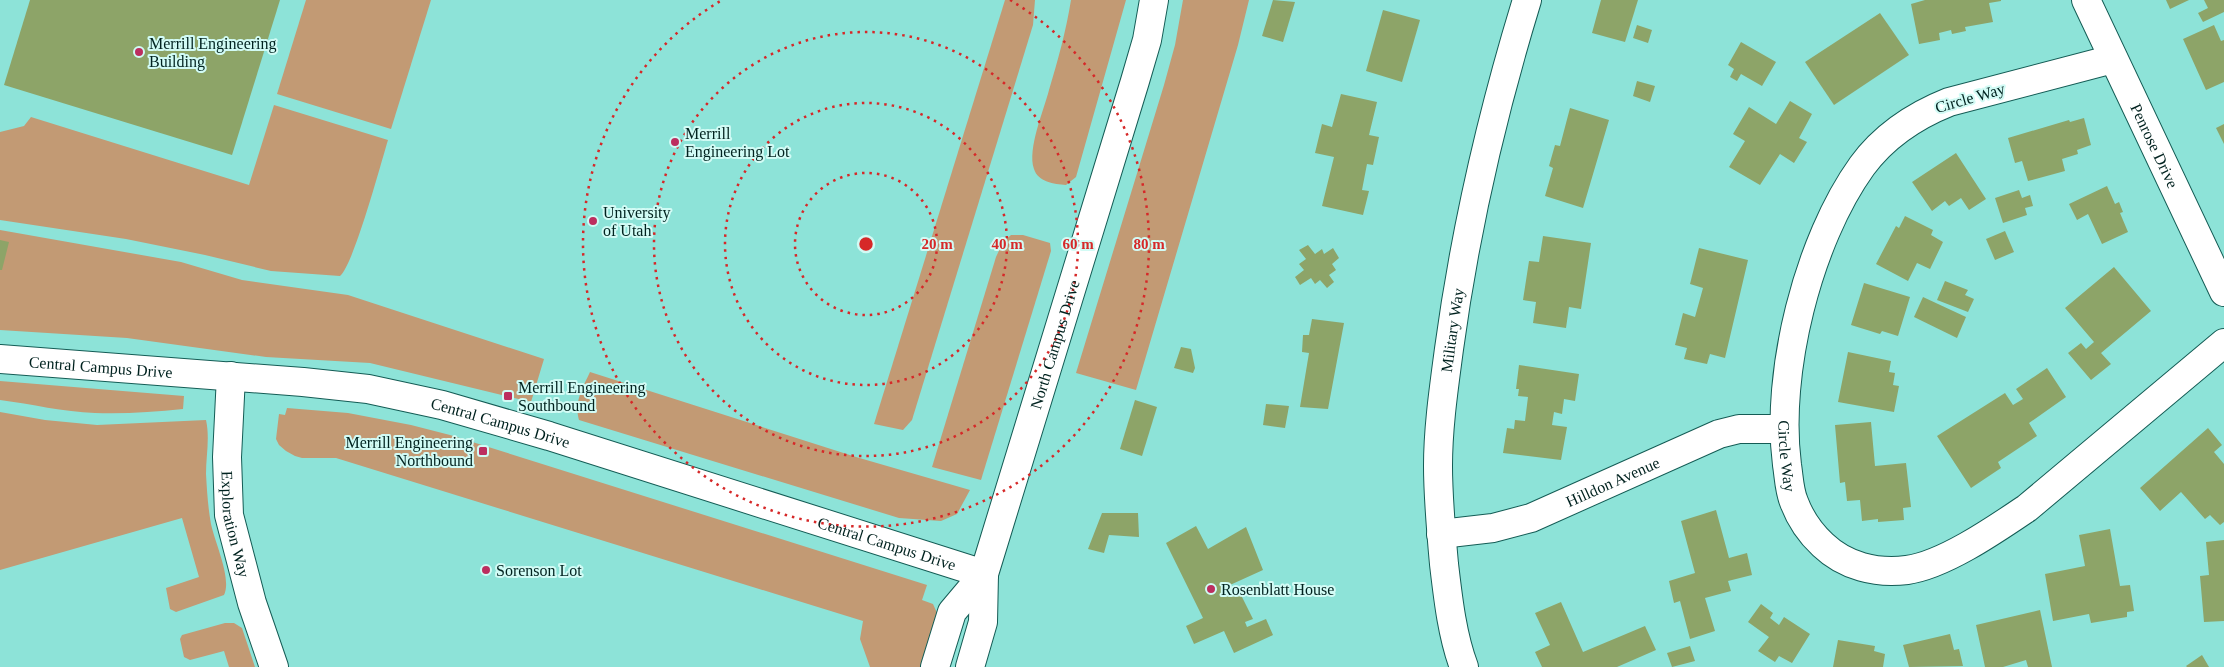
<svg xmlns="http://www.w3.org/2000/svg" width="2224" height="667" font-family="'Times New Roman',serif">
<style>
.green{fill:#c29a74}
.building{fill:#8da468}
.lines{fill:none;stroke-linecap:round;stroke-linejoin:round}
.minor-casing{stroke:#145c55;stroke-width:30}
.major-casing{stroke:#145c55;stroke-width:30}
.minor{stroke:#fff;stroke-width:28}
.major{stroke:#fff;stroke-width:28}
.ring{fill:none;stroke:#d62828;stroke-width:2.5;stroke-dasharray:2.5 5}
.poi-dot{fill:#bc2e5f;stroke:#d2fbf5;stroke-width:2}
.labels{text-anchor:middle;dominant-baseline:central;stroke-width:4;stroke-linejoin:round;paint-order:stroke}
.poi-label{font-size:16px;fill:#00221f;stroke:#d2fbf5;text-anchor:start}
.street-label{font-size:16px;fill:#00221f;stroke:#d2fbf5}
.centre{fill:#d62828;stroke:#d2fbf5;stroke-width:2.5}
.ring-label{font-size:15px;text-anchor:middle;font-weight:bold;fill:#d62828;stroke:#d2fbf5;stroke-width:4;stroke-linejoin:round;paint-order:stroke}
</style>
<rect width="100%" height="100%" fill="#8de3d8"/>
<!-- green -->
<g class="green">
<polygon points="306,0 431,0 391,129 277,94"/>
<polygon points="1005,0 1035,0 1033,25 912,420 903,430 874,424"/>
<path d="M1071,0h55l-50,177 -10,8c-12,-1 -28,-3 -32,-16 -7,-20 10,-59 15,-79 9,-30 17,-59 22,-90z"/>
<polygon points="1183,0 1249,0 1238,45 1136,390 1076,373 1164,85 1175,45"/>
<path d="M274,105l114,35c-7,23 -34,124 -48,136l-69,-5 -66,-16 -79,-16 -126,-19v-88l24,-6 7,-9 218,68z"/>
<polygon points="0,230 181,262 242,280 348,295 544,359 531,402 370,363 266,357 127,338 0,330"/>
<polygon points="1011,235 1023,235 1050,243 1051,251 981,480 932,467 996,257 1003,242"/>
<path d="M590,372l266,85 114,33 -13,24 -16,7 -42,-3 -320,-98c-5,-18 3,-31 11,-48z"/>
<path d="M0,381l184,15 -1,13c-29,3 -58,5 -88,4 -32,-1 -63,-9 -95,-13z"/>
<polygon points="287,408 348,413 411,425 450,435 927,585 922,600 933,604 938,615 922,667 870,667 860,639 863,621 336,458 302,458 295,456 286,451 279,445 276,439 279,414 285,415"/>
<path d="M0,412l45,8 52,5 109,-5c4,18 0,36 0,54 1,17 2,34 5,50 4,19 21,55 13,71l-48,17 -6,-3 -4,-21 33,-11 -17,-59 -182,52z"/>
<polygon points="225,623 234,623 242,628 255,667 229,667 224,651 190,660 184,657 180,639 182,635"/>
</g>
<!-- building -->
<g class="building">
<polygon points="30,0 280,0 232,155 4,85"/>
<polygon points="1273,0 1295,2 1283,42 1262,36"/>
<polygon points="1601,0 1638,0 1625,42 1592,33"/>
<polygon points="1925,0 2001,0 2001,1 1989,3 1993,22 1965,27 1966,31 1952,34 1951,30 1939,33 1940,40 1919,44 1911,4"/>
<polygon points="2166,0 2189,0 2170,9"/>
<polygon points="2204,0 2224,0 2224,12 2203,22 2198,13 2208,8"/>
<polygon points="1383,10 1420,20 1402,82 1366,71"/>
<polygon points="1880,13 1909,55 1834,105 1805,62"/>
<polygon points="1637,25 1652,30 1648,43 1633,38"/>
<polygon points="2214,25 2221,41 2224,40 2224,82 2206,90 2183,39"/>
<polygon points="1741,42 1776,62 1762,86 1741,74 1737,81 1730,77 1734,69 1728,65"/>
<polygon points="1637,81 1655,86 1650,102 1633,96"/>
<polygon points="1341,94 1377,102 1369,135 1379,137 1373,165 1367,164 1362,190 1369,191 1363,215 1322,206 1334,157 1315,153 1322,124 1332,127"/>
<polygon points="1790,101 1812,114 1799,138 1807,142 1794,163 1780,154 1760,185 1729,167 1745,141 1733,134 1749,107 1776,124"/>
<polygon points="1570,108 1609,120 1583,208 1545,196 1553,168 1549,166 1555,145 1560,146"/>
<polygon points="2084,118 2091,145 2077,150 2078,154 2062,159 2065,171 2028,181 2022,161 2015,163 2008,138 2069,120 2070,122"/>
<polygon points="2224,124 2224,144 2216,128"/>
<polygon points="1956,153 1986,199 1969,210 1961,198 1949,206 1945,201 1932,211 1912,182"/>
<polygon points="2107,186 2115,204 2119,202 2123,212 2120,213 2128,232 2102,244 2088,214 2077,220 2069,204"/>
<polygon points="2019,190 2022,198 2030,195 2033,206 2025,208 2027,215 2003,223 1995,198"/>
<polygon points="1905,216 1933,230 1931,235 1943,242 1930,269 1917,263 1908,281 1876,264 1896,226 1899,228"/>
<polygon points="2005,231 2014,252 1995,260 1986,239"/>
<polygon points="1543,236 1591,243 1581,309 1569,307 1566,328 1533,323 1536,302 1523,300 1529,261 1539,262"/>
<polygon points="0,240 9,242 2,270 0,270"/>
<polygon points="1308,245 1315,254 1322,249 1324,254 1333,248 1339,258 1332,264 1336,270 1329,275 1334,282 1327,288 1320,280 1315,284 1311,278 1300,285 1295,277 1304,270 1299,264 1306,259 1299,250"/>
<polygon points="1699,248 1748,260 1725,358 1710,354 1707,364 1684,359 1687,348 1675,345 1683,313 1695,317 1703,288 1690,284"/>
<polygon points="2114,267 2151,311 2101,353 2111,364 2091,380 2068,353 2081,343 2086,349 2094,342 2065,308"/>
<polygon points="1945,281 1968,290 1965,295 1974,299 1968,312 1937,300"/>
<polygon points="1864,283 1910,297 1898,336 1882,331 1880,334 1851,325"/>
<polygon points="1923,297 1966,317 1957,338 1914,317"/>
<polygon points="1312,319 1344,323 1328,409 1300,407 1309,353 1302,352 1303,335 1309,335"/>
<polygon points="1181,347 1191,349 1195,368 1193,373 1174,368"/>
<polygon points="1848,352 1891,361 1889,372 1895,373 1893,385 1899,386 1894,412 1838,402"/>
<polygon points="1519,365 1579,374 1575,401 1564,399 1562,414 1554,412 1552,425 1567,427 1561,460 1503,453 1507,428 1514,429 1515,420 1525,421 1528,397 1518,396 1519,389 1516,389"/>
<polygon points="2047,368 2066,397 2029,423 2037,436 1998,462 2001,468 1971,488 1937,436 2005,393 2013,405 2023,399 2016,389"/>
<polygon points="1135,400 1157,407 1142,456 1120,449"/>
<polygon points="1266,404 1289,406 1285,428 1263,425"/>
<polygon points="1871,422 1875,466 1906,463 1911,507 1903,508 1904,520 1878,522 1878,519 1862,521 1860,500 1847,501 1845,482 1840,483 1835,425"/>
<polygon points="2208,428 2222,445 2214,452 2224,464 2224,522 2220,525 2210,515 2205,519 2181,492 2160,511 2140,488"/>
<polygon points="1716,510 1729,558 1747,553 1752,575 1728,581 1731,591 1705,598 1715,631 1690,639 1680,601 1674,603 1669,581 1695,573 1681,521"/>
<polygon points="1102,513 1138,513 1139,537 1109,535 1104,553 1088,549"/>
<polygon points="1196,526 1208,549 1246,527 1263,570 1230,585 1236,595 1240,593 1253,619 1245,622 1247,627 1266,619 1273,635 1234,653 1224,631 1194,644 1186,626 1203,618 1166,543"/>
<polygon points="2110,529 2120,586 2130,585 2134,611 2127,612 2127,617 2091,623 2089,614 2053,621 2045,574 2085,566 2079,535"/>
<polygon points="2224,540 2224,621 2204,622 2200,576 2209,575 2206,542"/>
<polygon points="1561,602 1583,652 1645,626 1656,650 1617,667 1542,667 1535,652 1550,645 1535,613"/>
<polygon points="1761,604 1773,613 1770,618 1779,625 1784,617 1810,634 1792,663 1779,656 1775,662 1758,651 1769,637 1748,622"/>
<polygon points="2040,610 2052,667 2028,667 2026,660 2003,667 1985,667 1976,625"/>
<polygon points="1950,634 1954,650 1959,649 1963,666 1909,667 1903,645"/>
<polygon points="1838,640 1875,646 1874,651 1885,654 1883,667 1833,667"/>
<polygon points="1690,646 1695,661 1672,667 1667,653"/>
<polygon points="2202,655 2209,667 2187,667 2186,666"/>
</g>
<g class="lines">
<!-- minor casing -->
<g class="minor-casing">
<g id="minor">
<path id="s1" d="M2086,0l138,292"/>
<path id="s2" d="M2113,59l-164,43c-35,14 -65,34 -87,64 -54,75 -87,207 -75,299 2,12 2,25 7,37 6,16 16,31 29,43 22,21 53,29 84,25 37,-5 89,-41 120,-62l197,-165"/>
<path id="s3" d="M0,359l303,23 65,7 74,16 107,31 435,138"/>
<path id="s4" d="M231,376l-4,81 2,58 23,88 22,64"/>
<path id="s5" d="M1441,534l52,-6 38,-10 188,-84 20,-5h45"/>
<path id="s6" d="M1464,667c-12,-32 -16,-69 -20,-103 -3,-33 -6,-66 -6,-98 0,-39 6,-79 11,-117 16,-118 43,-235 78,-349"/>
</g>
</g>
<!-- major casing -->
<g class="major-casing">
<g id="major">
<polyline points="935,667 952,612 984,574"/>
<path id="s7" d="M970,667l13,-45 1,-48 151,-493 12,-41 7,-40"/>
</g>
</g>
<!-- minor -->
<use href="#minor" class="minor"/>
<!-- major -->
<use href="#major" class="major"/>
</g>
<!-- distance rings -->
<g class="ring">
<circle cx="866" cy="244" r="71"/>
<circle cx="866" cy="244" r="141"/>
<circle cx="866" cy="244" r="212"/>
<path d="M1010 0A283 283 0 1 1 722 0"/>
</g>
<!-- markers -->
<g class="poi-dot">
<circle cx="139" cy="52" r="5"/>
<circle cx="675" cy="142" r="5"/>
<circle cx="593" cy="221" r="5"/>
<rect x="503" y="391" width="10" height="10" rx="2.5"/>
<rect x="478" y="446" width="10" height="10" rx="2.5"/>
<circle cx="486" cy="570" r="5"/>
<circle cx="1211" cy="589" r="5"/>
</g>
<g class="labels">
<!-- poi labels -->
<g class="poi-label">
<text x="149" y="43">Merrill Engineering<tspan x="149" dy="18">Building</tspan></text>
<text x="685" y="133">Merrill<tspan x="685" dy="18">Engineering Lot</tspan></text>
<text x="603" y="212">University<tspan x="603" dy="18">of Utah</tspan></text>
<text x="518" y="387">Merrill Engineering<tspan x="518" dy="18">Southbound</tspan></text>
<text x="473" y="442" text-anchor="end">Merrill Engineering<tspan x="473" dy="18">Northbound</tspan></text>
<text x="496" y="570">Sorenson Lot</text>
<text x="1221" y="589">Rosenblatt House</text>
</g>
<!-- street labels -->
<g class="street-label">
<text transform="translate(1970 98) rotate(-16)">Circle Way</text>
<text stroke="none"><textPath href="#s1" startOffset="161">Penrose Drive</textPath></text>
<text stroke="none"><textPath href="#s6" startOffset="340">Military Way</textPath></text>
<text stroke="none"><textPath href="#s7" startOffset="335">North Campus Drive</textPath></text>
<text stroke="none"><textPath href="#s3" startOffset="101">Central Campus Drive</textPath></text>
<text stroke="none"><textPath href="#s3" startOffset="506">Central Campus Drive</textPath></text>
<text stroke="none"><textPath href="#s2" startOffset="584">Circle Way</textPath></text>
<text stroke="none"><textPath href="#s5" startOffset="181">Hilldon Avenue</textPath></text>
<text stroke="none"><textPath href="#s4" startOffset="149">Exploration Way</textPath></text>
<text stroke="none"><textPath href="#s3" startOffset="911">Central Campus Drive</textPath></text>
</g>
</g>
<circle cx="866" cy="244" r="8" class="centre"/>
<g class="ring-label">
<text x="937" y="249">20 m</text>
<text x="1007" y="249">40 m</text>
<text x="1078" y="249">60 m</text>
<text x="1149" y="249">80 m</text>
</g>
</svg>
